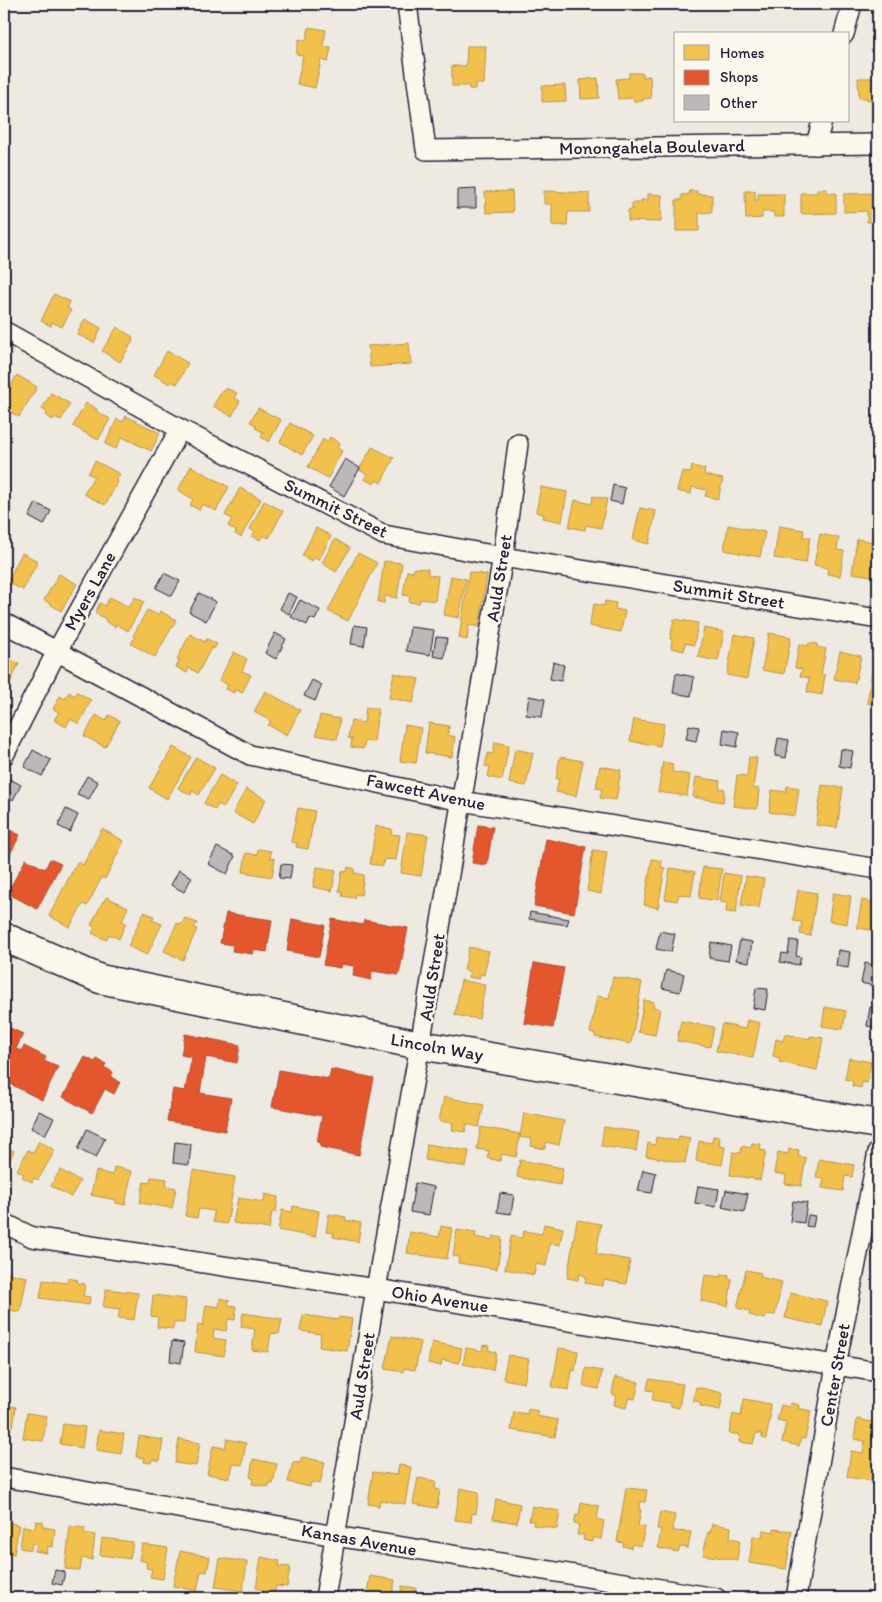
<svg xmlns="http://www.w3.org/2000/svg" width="882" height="1602" font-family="Itim,sans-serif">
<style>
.homes{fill:#f2c14e;stroke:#b49148}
.shops{fill:#e4572e;stroke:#aa4732}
.building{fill:#bcb8b8;stroke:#22223b}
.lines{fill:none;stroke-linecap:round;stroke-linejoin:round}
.street-casing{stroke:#22223b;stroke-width:22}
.secondary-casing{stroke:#22223b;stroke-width:31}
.street{stroke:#fbf7ec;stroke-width:19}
.secondary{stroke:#fbf7ec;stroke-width:28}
.labels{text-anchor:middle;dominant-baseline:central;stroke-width:5;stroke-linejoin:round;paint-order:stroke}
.street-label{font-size:18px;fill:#22223b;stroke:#fbf7ec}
</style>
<rect width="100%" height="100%" fill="#eeeae2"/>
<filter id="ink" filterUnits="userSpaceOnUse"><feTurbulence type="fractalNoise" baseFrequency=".02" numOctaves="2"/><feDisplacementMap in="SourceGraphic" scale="10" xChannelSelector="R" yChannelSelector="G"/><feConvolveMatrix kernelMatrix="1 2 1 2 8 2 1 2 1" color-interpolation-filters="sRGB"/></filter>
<g filter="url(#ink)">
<!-- homes -->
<g class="homes">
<polygon points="309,27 326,30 323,46 331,47 328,62 321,60 315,88 297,84 303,56 296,54 299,39 306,41"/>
<polygon points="467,46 486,46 484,84 475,84 475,89 469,89 469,86 452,86 452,66 466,66"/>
<polygon points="629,73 643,73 643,77 650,76 651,98 643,99 643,101 634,101 633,98 618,99 616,79 629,78"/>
<polygon points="598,78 599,98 581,99 580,80"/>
<polygon points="858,78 878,78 878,99 867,100 867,98 859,98"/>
<polygon points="565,85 566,101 542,102 542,86"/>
<polygon points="817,189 827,189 827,193 836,193 836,213 801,214 801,193 817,193"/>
<polygon points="512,191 513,212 486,213 485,192"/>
<polygon points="544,191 589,193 589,212 568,212 567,226 552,225 552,204 544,204"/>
<polygon points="689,191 697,191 697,194 712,195 712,212 699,213 699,231 676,231 676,200 682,200 682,195 690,194"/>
<polygon points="745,191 755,191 755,200 758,200 758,194 784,194 784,217 774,217 774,212 762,212 762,218 746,219"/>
<polygon points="878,193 878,221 867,222 867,211 844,212 844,194"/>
<polygon points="648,194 662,195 661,222 628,221 628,210 632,210 632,203 641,203 641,200 648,200"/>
<polygon points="54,294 70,302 67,308 71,310 62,327 52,322 51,326 41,321"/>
<polygon points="85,319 101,328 94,343 77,334"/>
<polygon points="117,327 133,337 132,340 133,341 120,362 102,351"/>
<polygon points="409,343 411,364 370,367 368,346"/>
<polygon points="167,351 188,363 177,384 171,381 170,384 154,375"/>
<polygon points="17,375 37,387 19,417 5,409 10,400 5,397"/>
<polygon points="226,388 237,393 234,398 240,401 232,416 213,406 222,391 224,392"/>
<polygon points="51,393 70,404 61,420 54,417 53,420 46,416 47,412 42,409"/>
<polygon points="86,403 97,409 96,411 110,419 98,440 73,426"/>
<polygon points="258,408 281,420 269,442 261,437 263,432 255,428 256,425 250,422"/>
<polygon points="126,416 160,433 151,451 122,437 116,449 105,444 117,419 123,422"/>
<polygon points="290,423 313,436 302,455 280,442"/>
<polygon points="330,437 340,443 337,448 342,451 328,478 308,467 323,439 327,442"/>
<polygon points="372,447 394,458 381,483 376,480 374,484 364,479 367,474 359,470"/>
<polygon points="95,461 120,474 116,481 118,482 105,505 84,494 94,476 88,474"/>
<polygon points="191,466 229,487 216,511 202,504 199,510 190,505 193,499 178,490"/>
<polygon points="692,466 705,469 704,475 723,479 718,499 705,496 707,490 692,487 691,494 677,491 682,471 691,473"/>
<polygon points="541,487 567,492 562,522 543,518 544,514 536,512"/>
<polygon points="240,488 261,499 241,537 235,534 236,531 228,526 232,519 225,515"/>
<polygon points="593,496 607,499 601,528 586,525 585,530 569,527 575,500 592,504"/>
<polygon points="264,501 283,511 269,538 263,535 260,540 252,536 255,532 250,529"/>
<polygon points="640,508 656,511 649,544 633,540"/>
<polygon points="728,525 765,532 760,557 724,550"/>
<polygon points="779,526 804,530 803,537 810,537 806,563 774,558"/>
<polygon points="316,528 331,536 319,560 315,557 312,561 302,556"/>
<polygon points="820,534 839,538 837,550 844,551 840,576 827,574 828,568 814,565"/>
<polygon points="335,539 350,548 336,572 322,563"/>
<polygon points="857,539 875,542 873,551 878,552 878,577 852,573"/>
<polygon points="22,553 38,561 23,590 7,582"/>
<polygon points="358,553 377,563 348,621 328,611"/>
<polygon points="384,561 402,563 397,598 385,596 384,603 378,602"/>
<polygon points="414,568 428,569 428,575 438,576 435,601 420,599 419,603 409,602 410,596 403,595 407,571 413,572"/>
<polygon points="469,572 487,575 479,627 469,625 467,640 459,638"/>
<polygon points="59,574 77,584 61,611 44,600"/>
<polygon points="451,576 466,579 459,618 444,615"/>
<polygon points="110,597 129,607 135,597 144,602 128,631 116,624 115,627 105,621 106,619 95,613 100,603 105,606"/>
<polygon points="605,601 616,603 615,609 625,611 621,632 589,626 594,604 604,606"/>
<polygon points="147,610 158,615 160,611 176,620 155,657 131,644 135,637 133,636"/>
<polygon points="674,619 698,623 694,645 685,643 684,651 671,648 672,639 670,639"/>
<polygon points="704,628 724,632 718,661 698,657"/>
<polygon points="769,633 791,637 784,674 762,670"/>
<polygon points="190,634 205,642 207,639 217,644 214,649 211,648 198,673 189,668 187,673 176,667 180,660 177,659"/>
<polygon points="734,634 754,638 747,679 727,675"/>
<polygon points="809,643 817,644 817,647 826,649 821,675 825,675 822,695 807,692 809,678 800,676 802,669 795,668 799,644 808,646"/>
<polygon points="840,651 861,656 855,683 834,679"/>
<polygon points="234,652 247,659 242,671 251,675 242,693 235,689 234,693 226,689 228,685 219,680"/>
<polygon points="875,653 878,654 878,705 867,703"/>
<polygon points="4,656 19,664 4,694"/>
<polygon points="394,673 419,679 413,703 389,698"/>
<polygon points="265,691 300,710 287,735 268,725 271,721 254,712"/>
<polygon points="69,692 75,696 77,692 91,700 79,724 70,719 66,727 54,720 59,712 53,709 60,696 65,699"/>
<polygon points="366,707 378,709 374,742 365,741 363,749 351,747 352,739 348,738 351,721 364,723"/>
<polygon points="96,715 106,721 109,715 120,721 105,747 84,736"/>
<polygon points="320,715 340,719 337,739 316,735"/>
<polygon points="634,719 664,724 660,746 630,741"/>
<polygon points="429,723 449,726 448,735 455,737 452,757 425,753"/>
<polygon points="405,725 421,728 416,763 400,761"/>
<polygon points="495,742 509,745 502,780 488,777 490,767 485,766 488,753 493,754"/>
<polygon points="173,747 191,757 167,799 149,788"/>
<polygon points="515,749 533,753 526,786 509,783"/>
<polygon points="196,757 215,768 199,795 192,791 191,795 178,788"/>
<polygon points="560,757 583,761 576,796 556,792 559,779 556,779"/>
<polygon points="749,757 757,758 753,788 759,789 757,809 733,806 737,775 747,776"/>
<polygon points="663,762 673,764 672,772 690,775 687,796 658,792"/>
<polygon points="600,766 621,770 616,800 600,798 602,789 596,788"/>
<polygon points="220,775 237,785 224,807 218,804 215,810 204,803"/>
<polygon points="696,777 720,781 719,788 725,789 723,802 693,797"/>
<polygon points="822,785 843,788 837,828 816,825"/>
<polygon points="787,786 799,788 795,816 769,812 772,790 786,792"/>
<polygon points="246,789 266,799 253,824 233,813"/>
<polygon points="298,808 315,811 308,849 296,847 297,843 291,842"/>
<polygon points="376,826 392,829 391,834 400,835 396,860 384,859 383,866 370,864"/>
<polygon points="102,829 124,841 105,879 102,877 87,906 83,904 70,927 49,916 77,862 83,865"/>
<polygon points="407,832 428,835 421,876 401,873"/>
<polygon points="258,849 271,851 270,858 275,859 272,877 243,872 246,853 257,855"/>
<polygon points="593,850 607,852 601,894 587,891"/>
<polygon points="652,859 662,861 661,867 665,868 658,908 644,905"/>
<polygon points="317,867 336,870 332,891 313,887"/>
<polygon points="348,867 355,869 354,873 364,875 361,895 355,894 354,898 342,896 343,892 339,891 342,871 347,872"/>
<polygon points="703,867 722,869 717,901 699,898"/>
<polygon points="670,868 695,872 691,896 679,894 677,901 665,899"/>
<polygon points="724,873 741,876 736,913 726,912 727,903 720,902"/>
<polygon points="746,876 764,879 759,908 741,905"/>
<polygon points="798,890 817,893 810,936 800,934 802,922 793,921"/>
<polygon points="833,893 851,896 847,924 829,921"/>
<polygon points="106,897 128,907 122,921 126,923 119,939 109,934 106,940 92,933 95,928 91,925 103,901 104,902"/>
<polygon points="862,900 878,903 878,931 857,928"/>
<polygon points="144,912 154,916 152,920 162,924 147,955 128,946"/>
<polygon points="185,918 197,923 194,928 197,929 183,960 164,951 177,923 181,925"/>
<polygon points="469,947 489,951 484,975 480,974 479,979 468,977 470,972 464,970"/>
<polygon points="613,977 642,982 631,1044 595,1037 595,1034 590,1033 597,996 609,998"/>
<polygon points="461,980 485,985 479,1019 455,1015"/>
<polygon points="644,1000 654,1002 653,1007 660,1009 655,1035 638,1032"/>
<polygon points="825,1007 846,1011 843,1029 822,1026"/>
<polygon points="747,1020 760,1023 753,1058 716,1051 722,1024 745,1029"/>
<polygon points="681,1021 714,1027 710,1047 677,1041"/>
<polygon points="785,1034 810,1039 810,1036 823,1038 817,1070 779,1062 780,1058 773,1056 776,1039 783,1041"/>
<polygon points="849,1058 871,1062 867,1083 862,1082 861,1088 852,1086 853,1081 845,1079"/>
<polygon points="444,1097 484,1105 479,1127 467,1124 465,1132 452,1130 453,1123 439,1121"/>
<polygon points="524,1113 564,1121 559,1145 546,1142 545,1149 531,1146 532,1139 520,1137"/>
<polygon points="481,1127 520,1134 516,1157 502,1154 500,1161 487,1158 489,1151 477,1149"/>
<polygon points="604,1127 639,1132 636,1151 601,1146"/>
<polygon points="679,1136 690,1138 685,1163 646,1156 648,1143 655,1145 656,1137 678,1141"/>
<polygon points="713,1136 720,1137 719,1146 725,1147 722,1165 696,1161 699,1141 712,1143"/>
<polygon points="39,1141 55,1150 38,1180 34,1178 32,1182 22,1177 24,1174 17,1170 28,1150 33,1153"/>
<polygon points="752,1143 761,1144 760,1150 766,1151 760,1180 730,1175 733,1152 741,1153 742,1146 751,1148"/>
<polygon points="427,1144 469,1151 466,1167 425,1160"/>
<polygon points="4,1146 14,1151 4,1171"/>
<polygon points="789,1149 799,1150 798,1156 806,1158 801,1186 785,1184 786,1175 774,1173 778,1152 788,1154"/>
<polygon points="819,1159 854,1165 852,1177 845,1176 843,1191 822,1188 824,1179 816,1178"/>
<polygon points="520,1160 563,1168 560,1185 517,1177"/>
<polygon points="114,1167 132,1171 125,1205 116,1203 116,1200 91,1195 96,1171 113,1175"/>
<polygon points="60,1170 80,1181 71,1197 51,1186"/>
<polygon points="193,1170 235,1177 227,1224 213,1222 214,1211 199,1209 197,1218 185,1216"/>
<polygon points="151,1177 167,1179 166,1186 176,1188 172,1208 140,1203 144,1182 150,1183"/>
<polygon points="265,1194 278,1197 276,1212 272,1212 269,1229 233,1223 238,1198 264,1202"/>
<polygon points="293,1206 319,1211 315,1237 278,1230 282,1210 292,1212"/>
<polygon points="329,1214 346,1217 345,1220 361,1223 358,1242 333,1237 334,1233 326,1232"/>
<polygon points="577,1220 601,1224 596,1254 630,1260 626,1284 604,1280 603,1286 585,1283 586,1276 579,1274 578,1280 567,1278"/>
<polygon points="544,1224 563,1228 560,1245 550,1243 546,1266 536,1264 534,1275 505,1269 511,1236 522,1238 524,1231 542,1234"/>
<polygon points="441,1226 452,1228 447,1259 407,1253 410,1232 439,1237"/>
<polygon points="457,1230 476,1233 475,1237 492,1240 493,1236 502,1238 497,1269 458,1263 459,1257 453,1256"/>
<polygon points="746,1270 761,1273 760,1277 782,1282 775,1315 767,1314 765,1319 749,1315 750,1311 737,1308"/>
<polygon points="4,1272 27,1277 20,1312 4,1309"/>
<polygon points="722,1274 729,1275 728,1278 732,1279 728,1306 701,1301 705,1275 721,1277"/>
<polygon points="68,1278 78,1280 77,1283 85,1284 83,1296 90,1297 89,1305 40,1298 43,1280 67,1283"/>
<polygon points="106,1289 138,1293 134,1320 118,1318 120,1309 103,1307"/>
<polygon points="790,1293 827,1301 822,1326 785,1318"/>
<polygon points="153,1295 186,1299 184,1323 174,1322 173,1329 157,1327 158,1317 151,1316"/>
<polygon points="220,1298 229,1300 228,1305 236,1306 235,1320 228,1319 226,1331 214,1329 213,1338 226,1340 224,1356 195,1352 198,1324 203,1325 206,1305 219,1307"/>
<polygon points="243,1313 282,1319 279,1334 271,1333 268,1352 252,1350 255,1329 241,1327"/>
<polygon points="303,1315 338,1320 339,1317 352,1319 347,1351 319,1347 321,1334 300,1331"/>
<polygon points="876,1316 878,1316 878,1335 874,1334"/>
<polygon points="392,1336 421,1342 415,1370 404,1368 403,1372 385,1369"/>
<polygon points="432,1342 462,1348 459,1363 442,1360 441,1366 428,1363"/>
<polygon points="483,1345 489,1346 488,1350 496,1352 493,1370 463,1364 466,1348 482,1351"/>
<polygon points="559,1348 578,1351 575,1371 572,1370 569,1390 552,1387"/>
<polygon points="508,1355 529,1359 524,1383 503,1379"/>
<polygon points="586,1368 602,1371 599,1389 583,1386"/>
<polygon points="615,1377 639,1382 635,1399 628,1398 626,1408 614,1405 616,1395 612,1394"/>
<polygon points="649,1379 683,1384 679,1408 670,1406 670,1403 652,1400 654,1391 647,1390"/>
<polygon points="696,1387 723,1393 720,1410 700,1406 700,1402 693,1401"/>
<polygon points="744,1399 770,1404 770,1418 766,1439 762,1438 762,1434 756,1433 753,1444 739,1442 740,1435 729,1433 733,1414 741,1416"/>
<polygon points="790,1403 799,1405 798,1408 811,1411 805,1439 801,1438 799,1446 782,1442 786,1422 777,1420 781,1405 789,1407"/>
<polygon points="4,1405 16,1407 13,1426 8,1425 6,1435 4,1435"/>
<polygon points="528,1409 538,1411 537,1416 558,1420 555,1437 511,1430 514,1412 527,1414"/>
<polygon points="27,1413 47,1416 43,1441 23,1438"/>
<polygon points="857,1419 878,1423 878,1443 871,1481 847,1477 851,1451 863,1453 865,1441 854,1439"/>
<polygon points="63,1424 85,1427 82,1448 60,1444"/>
<polygon points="99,1430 124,1434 121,1454 96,1450"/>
<polygon points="139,1436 163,1440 160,1461 152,1459 151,1463 144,1462 145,1458 136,1457"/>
<polygon points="179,1439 200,1443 196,1466 175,1463"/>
<polygon points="227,1439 246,1443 242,1465 233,1464 230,1478 207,1474 213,1446 225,1448"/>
<polygon points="302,1457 325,1462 320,1484 311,1482 310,1487 288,1482 293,1462 300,1463"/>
<polygon points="253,1459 277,1464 273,1484 269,1483 269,1487 252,1484 253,1478 250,1477"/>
<polygon points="399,1465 411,1467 405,1504 380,1500 379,1506 368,1504 373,1472 397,1475"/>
<polygon points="418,1478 436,1481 435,1489 440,1490 437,1508 413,1504"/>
<polygon points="460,1488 479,1492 476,1514 472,1513 471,1522 455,1520"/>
<polygon points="626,1488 647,1490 645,1502 640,1502 639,1510 641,1510 638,1526 645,1527 641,1546 632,1544 631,1548 623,1546 624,1543 617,1542"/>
<polygon points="496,1499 520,1504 517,1523 493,1519"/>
<polygon points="581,1502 599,1506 597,1519 604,1521 601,1539 593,1537 592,1542 583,1540 584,1535 577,1535 579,1525 574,1524 576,1515 579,1516"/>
<polygon points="532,1506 560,1511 557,1529 533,1525 534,1521 529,1521"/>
<polygon points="660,1512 675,1515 672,1531 691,1532 688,1548 680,1547 678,1552 658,1548 661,1529 657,1529"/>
<polygon points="36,1521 43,1522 43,1527 55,1529 53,1547 48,1546 47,1553 35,1551 37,1544 32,1543 31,1550 20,1548 23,1526 35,1528"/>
<polygon points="6,1522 19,1525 14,1554 4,1552 4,1526 6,1527"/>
<polygon points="712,1524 731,1527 730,1538 740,1540 737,1560 703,1555 708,1532 710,1533"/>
<polygon points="70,1526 85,1528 84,1533 95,1535 92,1560 82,1558 80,1570 65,1569"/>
<polygon points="774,1529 792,1531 786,1569 749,1563 753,1536 762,1537 763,1530 774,1532"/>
<polygon points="102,1538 133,1542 130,1559 100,1555"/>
<polygon points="142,1544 168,1548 163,1579 150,1577 152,1569 146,1568 147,1562 139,1560"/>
<polygon points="180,1551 210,1557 207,1572 201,1571 197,1591 173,1586"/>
<polygon points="261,1557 280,1561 279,1566 290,1567 287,1587 276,1586 274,1596 262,1594 263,1590 256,1588"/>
<polygon points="220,1558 247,1562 243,1591 215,1587"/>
<polygon points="370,1576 395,1580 392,1598 366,1598"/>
<polygon points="402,1586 416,1588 414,1598 400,1598"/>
<polygon points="471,1593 494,1598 470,1598"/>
</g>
<!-- shops -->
<g class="shops">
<polygon points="478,825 493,827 487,865 472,863"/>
<polygon points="4,827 20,835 4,866"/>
<polygon points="546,839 586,847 574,913 534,906"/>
<polygon points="26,859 45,869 50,859 61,864 37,909 7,893"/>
<polygon points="226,913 272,920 267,952 254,950 253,954 232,951 233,945 220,943"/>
<polygon points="292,919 325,925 319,957 287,951"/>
<polygon points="332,919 363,925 364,920 408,928 399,975 372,971 371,980 353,976 354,966 341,964 340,968 323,965"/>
<polygon points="534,963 564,968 553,1028 524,1023"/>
<polygon points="4,1025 23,1034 16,1049 21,1051 24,1046 46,1057 44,1061 58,1067 42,1100 4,1081"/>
<polygon points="185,1034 240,1045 237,1063 206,1057 200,1093 231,1098 225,1131 167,1121 173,1089 185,1091 192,1057 181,1055"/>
<polygon points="85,1057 95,1062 97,1059 106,1064 104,1067 113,1072 111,1077 120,1082 114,1094 105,1089 92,1113 63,1097"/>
<polygon points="331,1069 374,1078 359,1155 320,1147 321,1143 317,1142 322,1116 272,1107 279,1070 329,1079"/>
</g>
<!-- building -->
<g class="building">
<polygon points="476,189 476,208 457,208 457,190"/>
<polygon points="345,459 360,468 344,496 329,487"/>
<polygon points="613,485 625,488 622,504 610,501"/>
<polygon points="36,503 51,511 44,525 29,517"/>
<polygon points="164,573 180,581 172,596 156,588"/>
<polygon points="199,593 216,602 206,621 189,612"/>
<polygon points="288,593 297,597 289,614 280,609"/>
<polygon points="300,600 320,610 315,620 310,618 307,625 291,617"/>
<polygon points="354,625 367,627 364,646 351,644"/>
<polygon points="410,627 434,630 430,655 406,651"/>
<polygon points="275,633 286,639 276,659 265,653"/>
<polygon points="436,637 447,638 444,658 433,656"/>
<polygon points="553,662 564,665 561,681 550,679"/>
<polygon points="676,673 694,677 691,696 673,693"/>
<polygon points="312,680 322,685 315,701 304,696"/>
<polygon points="529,696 545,699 542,717 526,715"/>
<polygon points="689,725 699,727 696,741 686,739"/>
<polygon points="724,729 739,732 737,747 722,744"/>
<polygon points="778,738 789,740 786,758 775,756"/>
<polygon points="841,749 853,751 850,768 839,766"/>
<polygon points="33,750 51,760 42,776 24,767"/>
<polygon points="87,776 98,782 89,799 77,794"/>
<polygon points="6,777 21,785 13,800 4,795 4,782"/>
<polygon points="66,809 78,815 70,832 58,826"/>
<polygon points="217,847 235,856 227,874 208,864"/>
<polygon points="281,864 292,865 290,879 279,878"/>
<polygon points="179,870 192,877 184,892 171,885"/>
<polygon points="530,912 569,919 567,925 529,919"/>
<polygon points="660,931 675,934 671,952 656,949"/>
<polygon points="740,940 752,942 749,962 736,960"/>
<polygon points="790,940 798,941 796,956 801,957 799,965 780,962 782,953 788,954"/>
<polygon points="711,942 731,946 728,961 709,958"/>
<polygon points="838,950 850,952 848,968 836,966"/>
<polygon points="865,963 878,966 878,987 861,983"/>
<polygon points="666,970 684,974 680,992 662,988"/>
<polygon points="756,988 768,989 765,1010 753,1008"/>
<polygon points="870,1007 878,1008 878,1028 867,1026"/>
<polygon points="39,1111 54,1118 45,1135 31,1128"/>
<polygon points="87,1129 105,1138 96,1158 78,1149"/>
<polygon points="175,1142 191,1144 189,1165 173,1163"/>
<polygon points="643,1170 656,1173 652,1193 638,1191"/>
<polygon points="415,1183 434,1187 429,1215 410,1212"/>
<polygon points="698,1186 719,1189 716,1207 695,1203"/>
<polygon points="726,1190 748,1194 744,1212 722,1207"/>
<polygon points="500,1193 514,1195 511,1214 497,1212"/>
<polygon points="793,1201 807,1203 804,1223 790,1221"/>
<polygon points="808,1215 815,1216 813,1227 806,1226"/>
<polygon points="172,1341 184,1343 181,1363 170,1361"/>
<polygon points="55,1570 65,1572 62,1585 52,1583"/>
</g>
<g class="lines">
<!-- street casing -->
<g class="street-casing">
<g id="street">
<polyline points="407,4 426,150 878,144"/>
<polyline points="844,34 852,4"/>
<polyline points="816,145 822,121"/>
<polyline points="4,331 180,429 384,535 503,557 878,619"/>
<polyline points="4,623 250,755 461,801 878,869"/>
<polyline points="4,755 57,651 180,429"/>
<polyline points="4,1223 32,1237 376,1289 878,1372"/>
<polyline points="4,1477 335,1536 716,1598"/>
<polyline points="325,1598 376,1289 420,1045 503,557 518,444"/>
<polyline points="796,1598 836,1365 878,1152"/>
</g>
</g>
<!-- secondary casing -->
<g class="secondary-casing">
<polyline id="secondary" points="4,937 100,979 420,1045 878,1124"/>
</g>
<!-- street -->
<use href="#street" class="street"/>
<!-- secondary -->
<use href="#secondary" class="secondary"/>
</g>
</g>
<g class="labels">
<!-- street labels -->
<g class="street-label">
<text transform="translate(652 147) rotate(-1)">Monongahela Boulevard</text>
<text transform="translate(336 508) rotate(26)">Summit Street</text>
<text transform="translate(499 578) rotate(-81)">Auld Street</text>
<text transform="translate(90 591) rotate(-61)">Myers Lane</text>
<text transform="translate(729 594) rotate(9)">Summit Street</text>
<text transform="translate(426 792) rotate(12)">Fawcett Avenue</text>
<text transform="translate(432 977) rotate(-81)">Auld Street</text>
<text transform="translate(437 1047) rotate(10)">Lincoln Way</text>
<text transform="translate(440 1299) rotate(9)">Ohio Avenue</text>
<text transform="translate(835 1375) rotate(-80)">Center Street</text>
<text transform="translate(362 1376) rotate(-81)">Auld Street</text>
<text transform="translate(359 1540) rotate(10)">Kansas Avenue</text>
</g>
</g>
<!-- margin -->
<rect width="882" height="1602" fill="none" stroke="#fbf7ec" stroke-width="20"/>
<rect x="10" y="10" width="862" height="1582" fill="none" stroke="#22223b" stroke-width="2" filter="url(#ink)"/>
<!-- legend -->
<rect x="674" y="32" width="175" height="90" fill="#fbf7ec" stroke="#a4a2a5"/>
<rect x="684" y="45" width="25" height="15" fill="#f2c14e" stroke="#a4a2a5"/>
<text x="720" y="58" font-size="15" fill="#22223b">Homes</text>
<rect x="684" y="70" width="25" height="15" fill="#e4572e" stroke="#a4a2a5"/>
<text x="720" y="82" font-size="15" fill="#22223b">Shops</text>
<rect x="684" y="95" width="25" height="15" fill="#bcb8b8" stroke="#a4a2a5"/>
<text x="720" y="108" font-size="15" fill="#22223b">Other</text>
</svg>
